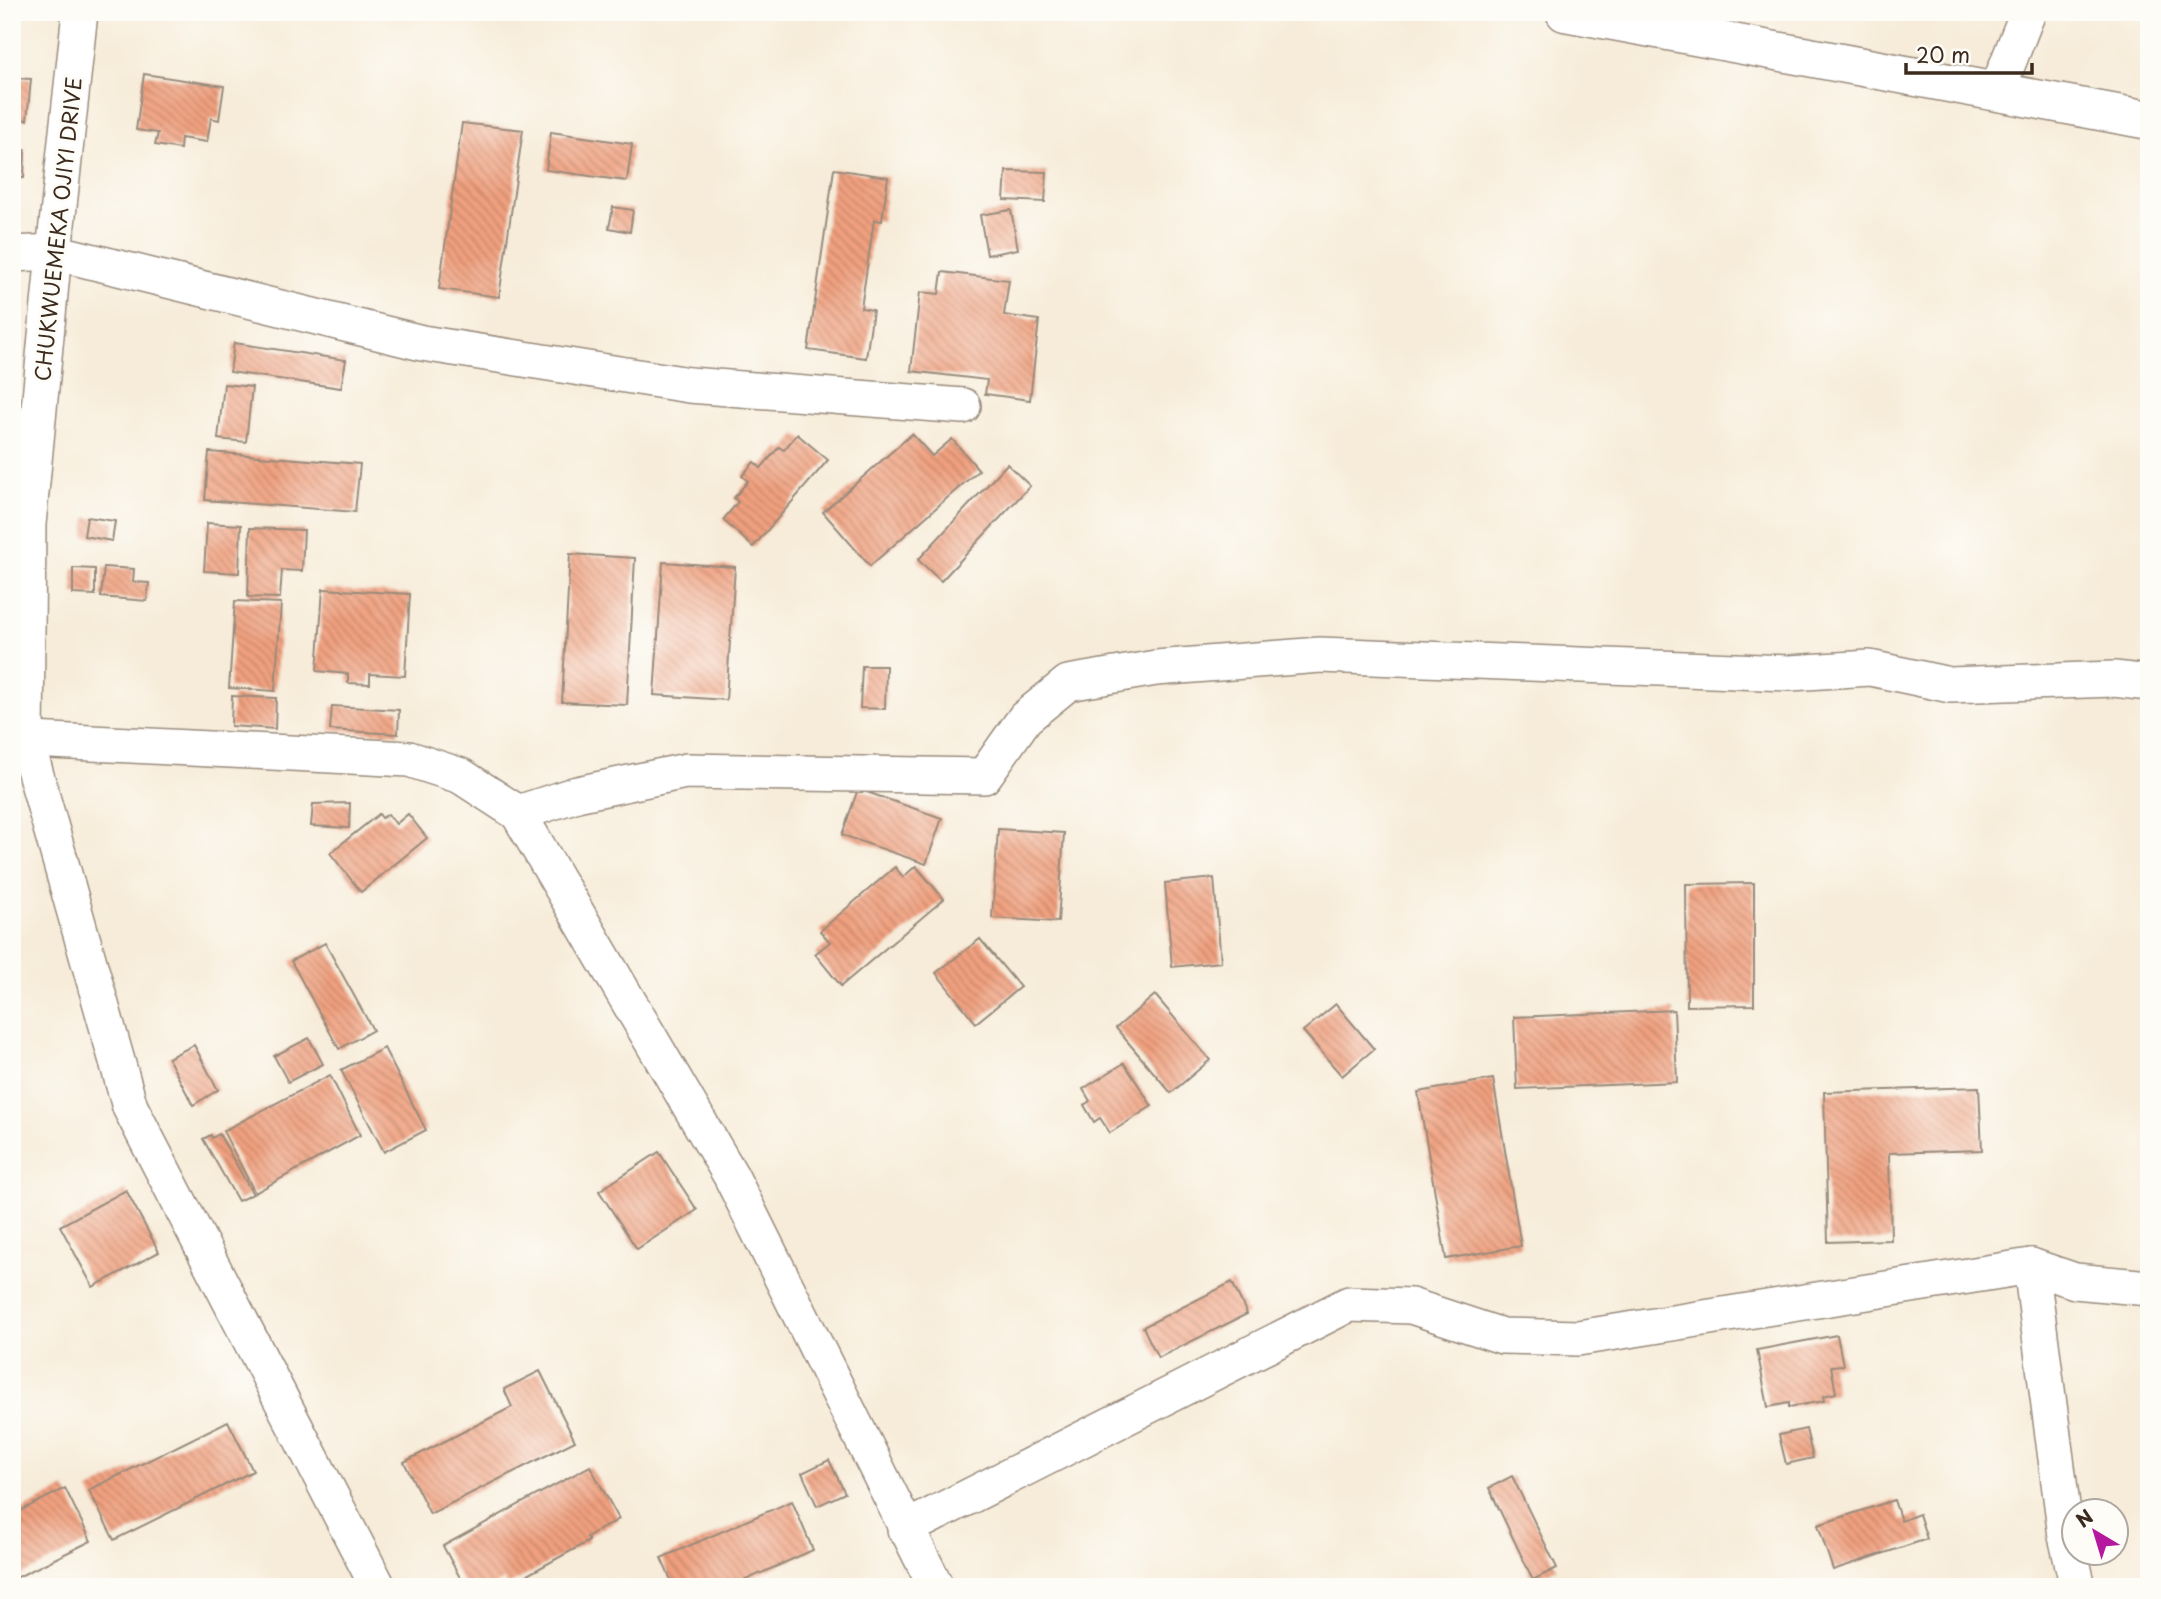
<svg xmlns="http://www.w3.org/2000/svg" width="2161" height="1599" font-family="'Playpen Sans',sans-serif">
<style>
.building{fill:url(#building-back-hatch)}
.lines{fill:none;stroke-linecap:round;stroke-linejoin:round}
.street-casing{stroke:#998b7c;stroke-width:38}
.secondary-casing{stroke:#998b7c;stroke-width:41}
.street{stroke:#fff;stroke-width:35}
.secondary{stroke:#fff;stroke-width:38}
.labels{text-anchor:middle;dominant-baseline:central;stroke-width:6;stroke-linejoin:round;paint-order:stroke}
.street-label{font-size:21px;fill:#3b2a1e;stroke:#fdfcf7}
</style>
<defs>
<pattern id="building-back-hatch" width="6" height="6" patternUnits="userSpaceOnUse" patternTransform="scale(1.75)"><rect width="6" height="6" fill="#f0a07f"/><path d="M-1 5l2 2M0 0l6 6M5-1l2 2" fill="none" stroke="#c48367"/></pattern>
</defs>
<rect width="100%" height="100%" fill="#fdfcf7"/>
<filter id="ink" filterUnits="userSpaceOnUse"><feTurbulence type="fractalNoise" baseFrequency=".0143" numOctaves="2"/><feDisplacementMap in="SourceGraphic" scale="14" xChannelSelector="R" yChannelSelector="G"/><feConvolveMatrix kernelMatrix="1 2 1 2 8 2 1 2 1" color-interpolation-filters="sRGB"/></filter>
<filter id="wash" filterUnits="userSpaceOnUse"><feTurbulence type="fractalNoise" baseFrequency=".00686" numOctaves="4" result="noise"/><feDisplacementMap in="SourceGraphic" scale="28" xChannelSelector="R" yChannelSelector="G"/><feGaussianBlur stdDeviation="1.57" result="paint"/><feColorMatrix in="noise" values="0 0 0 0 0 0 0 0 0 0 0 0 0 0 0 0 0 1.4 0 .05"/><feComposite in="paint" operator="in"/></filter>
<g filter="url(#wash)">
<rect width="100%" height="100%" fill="#f7ecd9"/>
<g id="blocks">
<!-- building -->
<g class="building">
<polygon points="144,74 224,86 219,120 211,118 207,142 181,138 180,149 155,145 158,133 136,130"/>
<polygon points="12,78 31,79 27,120 12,119"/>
<polygon points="462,123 523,130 499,297 439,289"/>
<polygon points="551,132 632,144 627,181 546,170"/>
<polygon points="12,150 25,150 24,178 12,178"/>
<polygon points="834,169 888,177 882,221 874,220 861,308 873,310 866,358 808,350"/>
<polygon points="1006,171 1047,172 1045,202 1004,200"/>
<polygon points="613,207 633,210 630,232 609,228"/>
<polygon points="1011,210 1018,249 987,255 980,215"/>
<polygon points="942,272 1009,280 1004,315 1039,320 1030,400 985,394 987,380 911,371 920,292 939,294"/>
<polygon points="234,343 346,360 341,388 230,372"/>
<polygon points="224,384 252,387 246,442 218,439"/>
<polygon points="797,434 828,460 753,547 723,520 738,502 734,498 748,481 742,476 754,462 761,468 779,447 784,450"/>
<polygon points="912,434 932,456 952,439 979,470 870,566 823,512"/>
<polygon points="209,452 360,464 355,512 205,500"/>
<polygon points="1007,464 1030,486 941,581 918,560"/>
<polygon points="87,517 115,521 112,541 84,536"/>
<polygon points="207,523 241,525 239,573 204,571"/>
<polygon points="250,528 304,530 302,571 282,570 280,598 248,597"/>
<polygon points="570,554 635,558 627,705 562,702"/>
<polygon points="663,562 735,567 726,700 654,695"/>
<polygon points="104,567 134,569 133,582 149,583 147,601 101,597"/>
<polygon points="73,568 95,569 95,595 73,594"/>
<polygon points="323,589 410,594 405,676 370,674 370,684 348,683 348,674 317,671"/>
<polygon points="235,601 281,603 275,691 229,688"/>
<polygon points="862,666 886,666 885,709 860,708"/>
<polygon points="232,696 276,698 275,729 231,726"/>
<polygon points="332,706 399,710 398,734 330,730"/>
<polygon points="858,789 942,818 926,864 842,835"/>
<polygon points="350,803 349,828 311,826 313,804"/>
<polygon points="379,814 382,818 388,814 396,824 408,814 427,838 361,892 330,853"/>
<polygon points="998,829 1064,833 1058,922 992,918"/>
<polygon points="916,866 944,899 841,986 815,954 830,942 820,931 895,867 903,877"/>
<polygon points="1214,878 1221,962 1172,967 1165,883"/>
<polygon points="1754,883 1754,1005 1687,1006 1686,884"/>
<polygon points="980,939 1020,987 976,1023 936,973"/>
<polygon points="325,943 373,1030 339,1049 291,961"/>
<polygon points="1155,995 1210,1060 1171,1093 1116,1028"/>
<polygon points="1336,1004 1374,1049 1342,1076 1303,1031"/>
<polygon points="1674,1010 1677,1082 1517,1089 1514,1017"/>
<polygon points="309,1038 323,1064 288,1082 274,1056"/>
<polygon points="194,1045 218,1090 193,1105 168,1058"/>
<polygon points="384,1048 426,1130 384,1152 341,1070"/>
<polygon points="1124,1063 1152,1106 1110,1133 1100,1118 1094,1122 1084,1105 1090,1101 1083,1089"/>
<polygon points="330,1075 360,1135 255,1193 223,1131"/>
<polygon points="1493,1079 1521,1246 1446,1259 1418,1092"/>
<polygon points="1979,1087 1982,1150 1889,1153 1891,1240 1828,1242 1824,1092"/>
<polygon points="219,1134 253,1194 238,1201 203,1139 211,1135 212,1138"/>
<polygon points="659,1152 697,1210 637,1249 599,1191"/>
<polygon points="126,1190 159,1252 93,1287 60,1226"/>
<polygon points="1232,1282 1247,1314 1158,1358 1143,1327"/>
<polygon points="1837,1335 1843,1365 1831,1366 1836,1393 1823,1396 1824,1401 1789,1407 1789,1403 1768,1407 1757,1350"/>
<polygon points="540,1371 575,1441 430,1514 404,1462 512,1407 504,1389"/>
<polygon points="228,1421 253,1471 114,1540 89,1490"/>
<polygon points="1806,1429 1813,1458 1786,1464 1779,1435"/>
<polygon points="829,1460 845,1493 817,1506 802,1473"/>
<polygon points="590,1466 619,1519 587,1537 589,1541 507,1586 504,1580 492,1587 465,1587 443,1546"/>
<polygon points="1512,1476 1557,1568 1533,1580 1489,1488"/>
<polygon points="65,1488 91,1541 12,1580 12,1515"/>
<polygon points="1894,1500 1901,1521 1919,1514 1927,1539 1833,1570 1818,1525"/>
<polygon points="792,1501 813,1550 730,1587 674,1587 661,1558"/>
</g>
</g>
</g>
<g filter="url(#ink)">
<use href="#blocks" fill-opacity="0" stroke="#998b7c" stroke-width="2"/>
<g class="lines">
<!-- street casing -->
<g class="street-casing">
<g id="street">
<polyline points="80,12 54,252 28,524 26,740 130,1107 378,1587"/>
<polyline points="1997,91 2028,12"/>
<polyline points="12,254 54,252 422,343 689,385 963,406"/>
<polyline points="12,739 409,759 461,776 518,813 731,1176 936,1587"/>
<polyline points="518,813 577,794 686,771 984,776 1025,718 1068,683 1156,668 1320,655 1790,673 1870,668 1950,685 2114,679 2149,683"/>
<polyline points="2031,1266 2066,1536 2078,1587"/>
<polyline points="905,1529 1349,1304 1411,1306 1502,1336 1578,1338 2031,1266 2075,1281 2149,1288"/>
</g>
</g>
<!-- secondary casing -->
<g class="secondary-casing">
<polyline id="secondary" points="1565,12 2149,120"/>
</g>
<!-- street -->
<use href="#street" class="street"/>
<!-- secondary -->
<use href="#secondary" class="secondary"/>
</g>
</g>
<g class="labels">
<!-- street labels -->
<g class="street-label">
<text transform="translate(57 229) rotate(-84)">CHUKWUEMEKA OJIYI DRIVE</text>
</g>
</g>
<!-- margin -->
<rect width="2161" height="1599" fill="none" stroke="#fdfcf7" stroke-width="42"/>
<!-- north arrow -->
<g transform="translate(2095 1532) rotate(322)"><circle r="33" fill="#fdfcf7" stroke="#afa8a0" stroke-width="2"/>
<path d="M0-5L12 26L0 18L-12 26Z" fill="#b5179e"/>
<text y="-10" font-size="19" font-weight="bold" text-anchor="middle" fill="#3b2a1e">N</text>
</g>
<!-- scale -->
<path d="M1906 63v10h126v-10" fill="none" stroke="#3b2a1e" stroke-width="3.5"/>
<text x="1916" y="63" font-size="21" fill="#3b2a1e" stroke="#fdfcf7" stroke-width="5" paint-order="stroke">20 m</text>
</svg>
